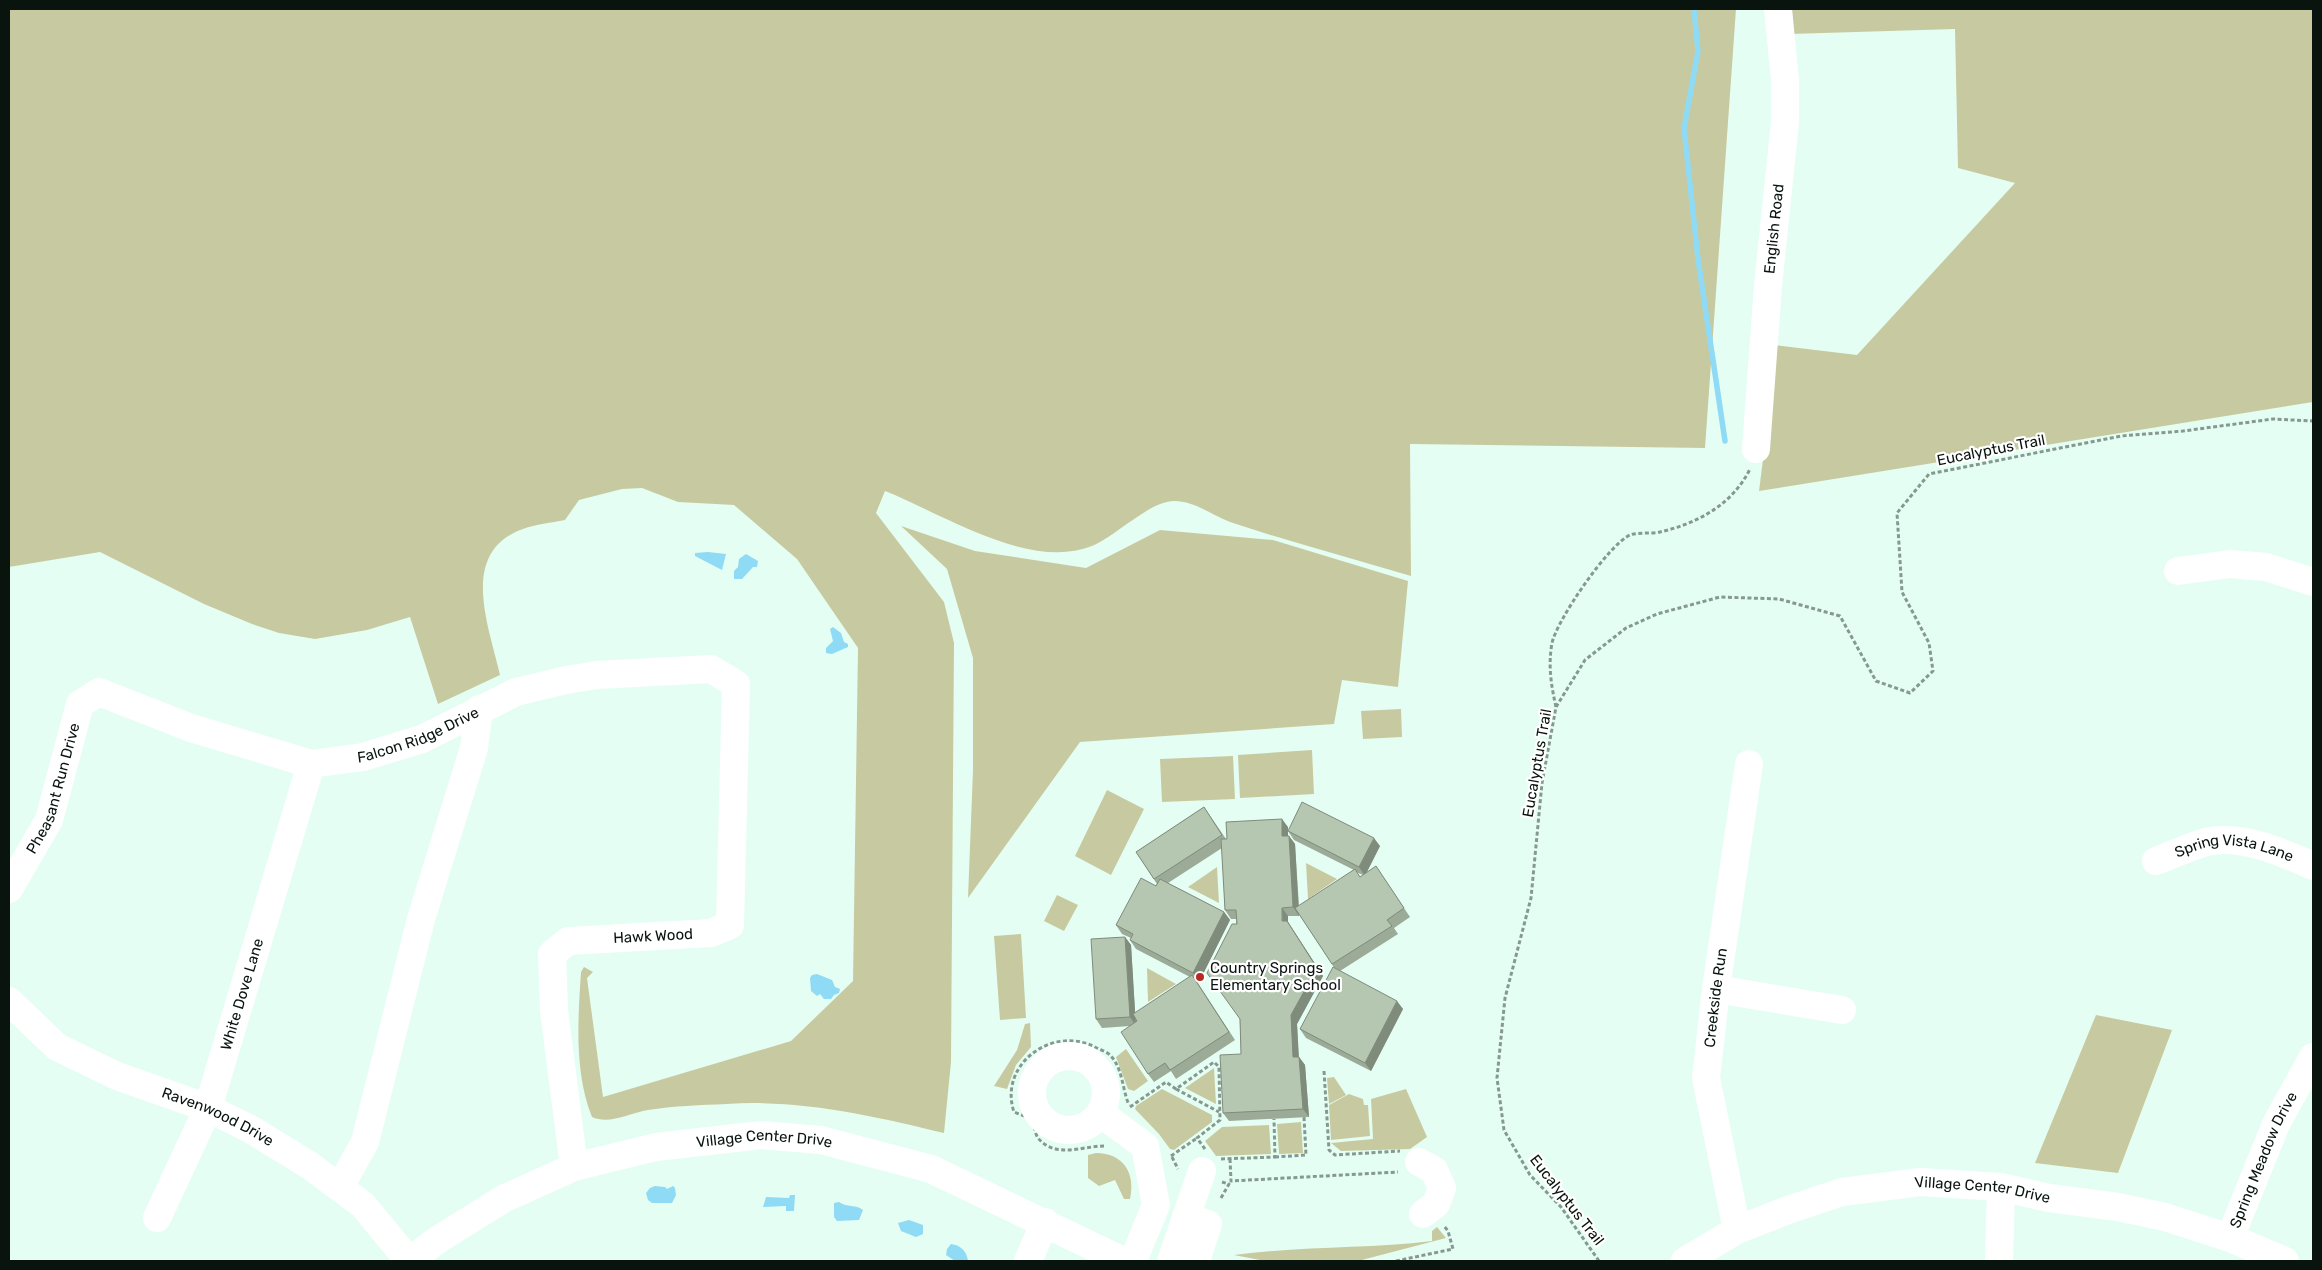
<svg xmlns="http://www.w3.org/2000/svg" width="2322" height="1270" font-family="Rubik,sans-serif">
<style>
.green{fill:#c7caa0}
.water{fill:#8fdaf4}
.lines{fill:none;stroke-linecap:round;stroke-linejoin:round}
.stream{stroke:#8fdaf4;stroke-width:5.5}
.path{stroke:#869990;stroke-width:3;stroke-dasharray:4 2.5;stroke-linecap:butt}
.minor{stroke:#fff;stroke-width:28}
.wall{fill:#9cab97;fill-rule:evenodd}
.shaded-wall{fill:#7f8b7b}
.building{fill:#b5c7b0;stroke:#7f8b7b}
.poi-dot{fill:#b82925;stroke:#fff;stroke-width:2}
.labels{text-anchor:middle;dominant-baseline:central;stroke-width:4.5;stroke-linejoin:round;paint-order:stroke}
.street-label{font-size:15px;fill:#09140f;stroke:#fff}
.poi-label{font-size:15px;fill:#09140f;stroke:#fff;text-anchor:start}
</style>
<rect width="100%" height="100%" fill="#e5fef3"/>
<!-- green -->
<g class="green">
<path d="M9,9h1727l-31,439 -295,-4 1,132c-60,-18 -121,-34 -181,-54 -19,-7 -35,-21 -56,-21 -24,0 -58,35 -82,45 -63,25 -149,-32 -207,-55l-9,22 68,89 10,41 -3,419 -7,71c-70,-17 -144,-34 -217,-29 -26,1 -54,2 -79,6 -18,3 -39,15 -56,7 -18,-45 -14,-98 -11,-145l3,-5 9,5 -6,6 16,119 188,-56 62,-60 5,-333 -61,-89 -63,-54 -56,-3 -36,-14 -20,1 -43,11 -14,20c-14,3 -29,4 -42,9 -65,23 -34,97 -23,146l-62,29 -28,-87 -43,13 -52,9 -36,-6 -27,-9 -48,-20 -104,-52 -91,15z"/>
<polygon points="1788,9 2313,9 2313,402 1759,491 1769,412 1774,345 1857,355 2015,183 1958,168 1955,29 1790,34"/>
<polygon points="901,526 975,551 1086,568 1160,530 1273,540 1408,581 1398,687 1342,680 1334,724 1080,742 968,898 973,770 973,658 947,569"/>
<polygon points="1401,709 1402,737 1363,739 1361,711"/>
<polygon points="1312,750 1314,794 1240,798 1238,755"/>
<polygon points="1233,756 1235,799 1162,802 1160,759"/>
<polygon points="1107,790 1144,809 1111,875 1075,856"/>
<polygon points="1306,863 1337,879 1308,899"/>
<polygon points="1217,867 1219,903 1188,887"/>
<polygon points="1057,895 1078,905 1064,931 1044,921"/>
<polygon points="1021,934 1026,1018 1000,1020 994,936"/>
<polygon points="1147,968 1176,984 1148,1002"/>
<polygon points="2096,1015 2172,1030 2118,1173 2035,1163"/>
<polygon points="1030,1023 1031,1047 1016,1065 1007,1089 994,1086 1017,1050 1025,1024"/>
<polygon points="1126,1049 1148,1081 1134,1091 1128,1089 1116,1057"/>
<polygon points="1214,1068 1216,1104 1185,1088"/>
<polygon points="1334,1077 1346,1095 1329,1104 1327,1078"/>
<polygon points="1162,1089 1212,1115 1212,1122 1174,1150 1170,1149 1159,1134 1135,1109 1136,1106"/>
<polygon points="1406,1089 1427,1137 1410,1149 1341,1151 1331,1143 1373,1139 1371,1099"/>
<polygon points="1349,1094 1363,1099 1364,1105 1368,1105 1370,1136 1331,1140 1329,1105"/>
<polygon points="1301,1122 1303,1153 1279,1154 1277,1124"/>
<polygon points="1269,1125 1271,1154 1216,1156 1205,1141 1222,1127"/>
<path d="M1096,1153c27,0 40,20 34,46h-6l-9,-19 -16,6 -11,-8v-23z"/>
<path d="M1437,1227l9,11 -88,23h-93l-31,-6c66,-9 132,-6 198,-14v-10z"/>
</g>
<!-- water -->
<g class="water">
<polygon points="708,552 726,554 722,570 695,556 695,553"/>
<polygon points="746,554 758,561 757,567 753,567 742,579 734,579 734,571 738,567 739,559"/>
<polygon points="833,627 841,633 844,642 848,644 848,647 832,654 826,653 826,648 833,641 830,629"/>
<polygon points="817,974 832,980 835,987 840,989 839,993 834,995 831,999 824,999 820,994 817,996 811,991 810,978 812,975"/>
<polygon points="655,1186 665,1187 667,1189 673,1186 675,1188 676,1195 672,1203 652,1203 648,1200 646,1193 650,1188"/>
<polygon points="790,1195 795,1195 794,1211 786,1211 786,1206 763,1207 766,1197 789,1198"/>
<path d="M839,1202c8,6 17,2 24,8l-4,10 -22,1 -3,-4v-14z"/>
<polygon points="909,1220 923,1225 923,1234 916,1237 901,1231 898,1223"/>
<path d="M951,1244c10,1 16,8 17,17h-13l-9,-6 1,-6z"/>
</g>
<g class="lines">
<!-- stream -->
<polyline class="stream" points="1694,9 1698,51 1684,128 1698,259 1725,441"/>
<!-- path -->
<g class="path">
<path d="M1556,707c-5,-22 -8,-42 -4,-64 5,-23 56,-98 78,-108 8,-3 21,-1 30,-3 38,-9 72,-27 90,-63"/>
<polyline points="1324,1071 1329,1150 1335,1155 1400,1151"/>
<polyline points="1130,1107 1166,1082 1176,1089"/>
<path d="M1104,1146c-21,0 -49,13 -66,-8 -3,-4 -4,-14 -6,-19l-18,-7c-16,-48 39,-88 83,-64 4,2 10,4 13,7 13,13 12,34 19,50"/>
<polyline points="1205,1149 1197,1138 1220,1120 1219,1067 1214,1062 1176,1089 1219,1112"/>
<polyline points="1171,1156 1197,1138"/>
<polyline points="1172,1157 1178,1169"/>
<polyline points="1275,1157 1306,1155 1304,1117"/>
<polyline points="1221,1159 1275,1157 1274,1119"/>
<polyline points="1230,1159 1231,1181 1398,1172"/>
<polyline points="1221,1198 1229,1184 1222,1182"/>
<polyline points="1396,1261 1453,1249 1448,1231 1444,1226"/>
<polyline points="1599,1261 1561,1207 1530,1175 1504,1130 1497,1078 1505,998 1531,898 1542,783 1556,707 1585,660 1626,628 1657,614 1720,597 1779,599 1840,616 1876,681 1910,693 1933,671 1929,643 1902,592 1897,513 1929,474 2121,436 2183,431 2273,419 2313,421"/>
</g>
<!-- minor -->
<g class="minor">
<path id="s1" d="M1756,449l12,-163 17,-164v-42l-7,-71"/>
<polyline points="2178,571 2230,564 2266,567 2313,582"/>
<path id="s2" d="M2156,861c16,-6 33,-14 50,-19 35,-8 76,10 107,24"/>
<path id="s3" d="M9,889l40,-69 31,-116 19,-12 92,36 120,36 52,-7 59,-18 94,-47 50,-12 31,-5 114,-6 25,15 -6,241 -19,8 -143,8 -16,13 2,56 20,157"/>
<polyline points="1716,989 1842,1010"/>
<path id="s4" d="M9,1001l48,46 60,29 91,32 44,22 57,35 54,40 46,56"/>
<circle cx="1069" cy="1093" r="37"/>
<polyline points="1100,1113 1145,1146 1156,1205 1133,1261"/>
<polyline points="1419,1162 1434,1170 1442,1188 1436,1204 1423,1214"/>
<polyline points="340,1187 365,1142 421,919 474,748 479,709"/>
<polyline points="1186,1217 1208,1224 1196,1261"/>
<path id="s5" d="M157,1218l51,-110 103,-344"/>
<path id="s6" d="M1737,1230l-31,-152 10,-89 33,-225"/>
<path id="s7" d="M2230,1238l46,-114 37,-67"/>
<path id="s8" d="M409,1261l30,-22 64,-40 71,-32 82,-20 105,-12 60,5 110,29 192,92"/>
<polyline points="1028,1261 1045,1222"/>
<polyline points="1171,1261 1202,1171"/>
<path id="s9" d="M1685,1261l52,-31 51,-20 54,-18 78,-10 81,5 48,11 69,9 47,10 65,21 55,23"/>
<polyline points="1999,1261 2001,1187"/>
</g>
</g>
<!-- wall -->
<path class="wall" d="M1204,807l22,32 62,-12v9h1l6,8 4,62 55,-36 -60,-30 -6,-9 92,15 -14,27 10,-7 34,51 -16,11 4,6 -58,37 63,38 -32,62 -65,-33 -6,-9 35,-60 -36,-55v2h-11v6l35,54 -26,48 2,33 6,8 4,52 -80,4 -6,-8 18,-59 -5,-135h-5l-6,-9 -3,-62 -54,35 56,29 6,8 -31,62 -3,-2 39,60 -59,39 -5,-8 -17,11 -6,-8 -18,-48 -28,2 -6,-9 29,-82 6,8 4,68 55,-36 -54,-28 -6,-9 1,-2 -9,-4 -6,-9 41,-41 -21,-32zM1356,872l7,3 -3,2z"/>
<!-- shaded-wall -->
<g class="shaded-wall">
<polygon points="1282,819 1288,827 1288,845 1282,836"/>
<polygon points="1289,836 1295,844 1299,916 1293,907"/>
<polygon points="1374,838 1380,846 1365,876 1359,867"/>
<polygon points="1282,908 1288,916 1288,922 1323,976 1297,1024 1299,1065 1293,1057"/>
<polygon points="1224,912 1230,920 1199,982 1193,973"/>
<polygon points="1125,937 1131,945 1136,1026 1130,1017"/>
<polygon points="1397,1001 1403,1009 1371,1071 1365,1063"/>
<polygon points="1299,1057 1305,1065 1309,1117 1303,1109"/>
</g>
<!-- building -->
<g class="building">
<polygon points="1302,802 1374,838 1359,867 1288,831"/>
<polygon points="1204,807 1222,835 1154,879 1136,852"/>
<polygon points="1282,819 1282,836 1289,836 1293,907 1282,908 1282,921 1287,921 1317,968 1291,1015 1293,1057 1299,1057 1303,1109 1223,1113 1220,1055 1241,1054 1240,1019 1207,973 1232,924 1237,924 1236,910 1225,910 1221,839 1227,839 1226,822"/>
<polygon points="1376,866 1404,908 1387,920 1392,926 1332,964 1295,908 1355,869 1360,877"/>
<polygon points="1141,878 1156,886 1160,879 1224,912 1193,973 1130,940 1133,934 1116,925"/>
<polygon points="1125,937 1130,1017 1096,1019 1091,939"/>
<polygon points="1333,967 1397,1001 1365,1063 1300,1029"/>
<polygon points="1192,975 1229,1032 1170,1070 1165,1063 1148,1074 1121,1032 1137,1021 1133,1014"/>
</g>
<!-- markers -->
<circle class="poi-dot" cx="1200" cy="977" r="5"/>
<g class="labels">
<!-- street labels -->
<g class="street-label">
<text stroke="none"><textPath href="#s1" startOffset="221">English Road</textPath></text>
<text transform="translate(1991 450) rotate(-11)">Eucalyptus Trail</text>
<text stroke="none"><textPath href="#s3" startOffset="558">Falcon Ridge Drive</textPath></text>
<text transform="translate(1537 763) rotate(-80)">Eucalyptus Trail</text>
<text stroke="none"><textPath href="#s3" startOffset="111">Pheasant Run Drive</textPath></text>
<text stroke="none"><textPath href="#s2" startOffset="82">Spring Vista Lane</textPath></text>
<text transform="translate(653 936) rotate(-3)">Hawk Wood</text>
<text stroke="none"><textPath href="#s5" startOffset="240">White Dove Lane</textPath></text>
<text stroke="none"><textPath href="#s6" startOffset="236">Creekside Run</textPath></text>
<text stroke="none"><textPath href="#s4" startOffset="242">Ravenwood Drive</textPath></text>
<text stroke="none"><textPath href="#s8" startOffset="384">Village Center Drive</textPath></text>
<text stroke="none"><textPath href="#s7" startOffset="85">Spring Meadow Drive</textPath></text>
<text stroke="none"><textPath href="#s9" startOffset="314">Village Center Drive</textPath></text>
<text transform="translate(1567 1200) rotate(52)">Eucalyptus Trail</text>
</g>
<!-- poi labels -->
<g class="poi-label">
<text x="1210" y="968">Country Springs<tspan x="1210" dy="17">Elementary School</tspan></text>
</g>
</g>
<!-- border -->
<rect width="2322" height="1270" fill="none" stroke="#09140f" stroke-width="20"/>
</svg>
